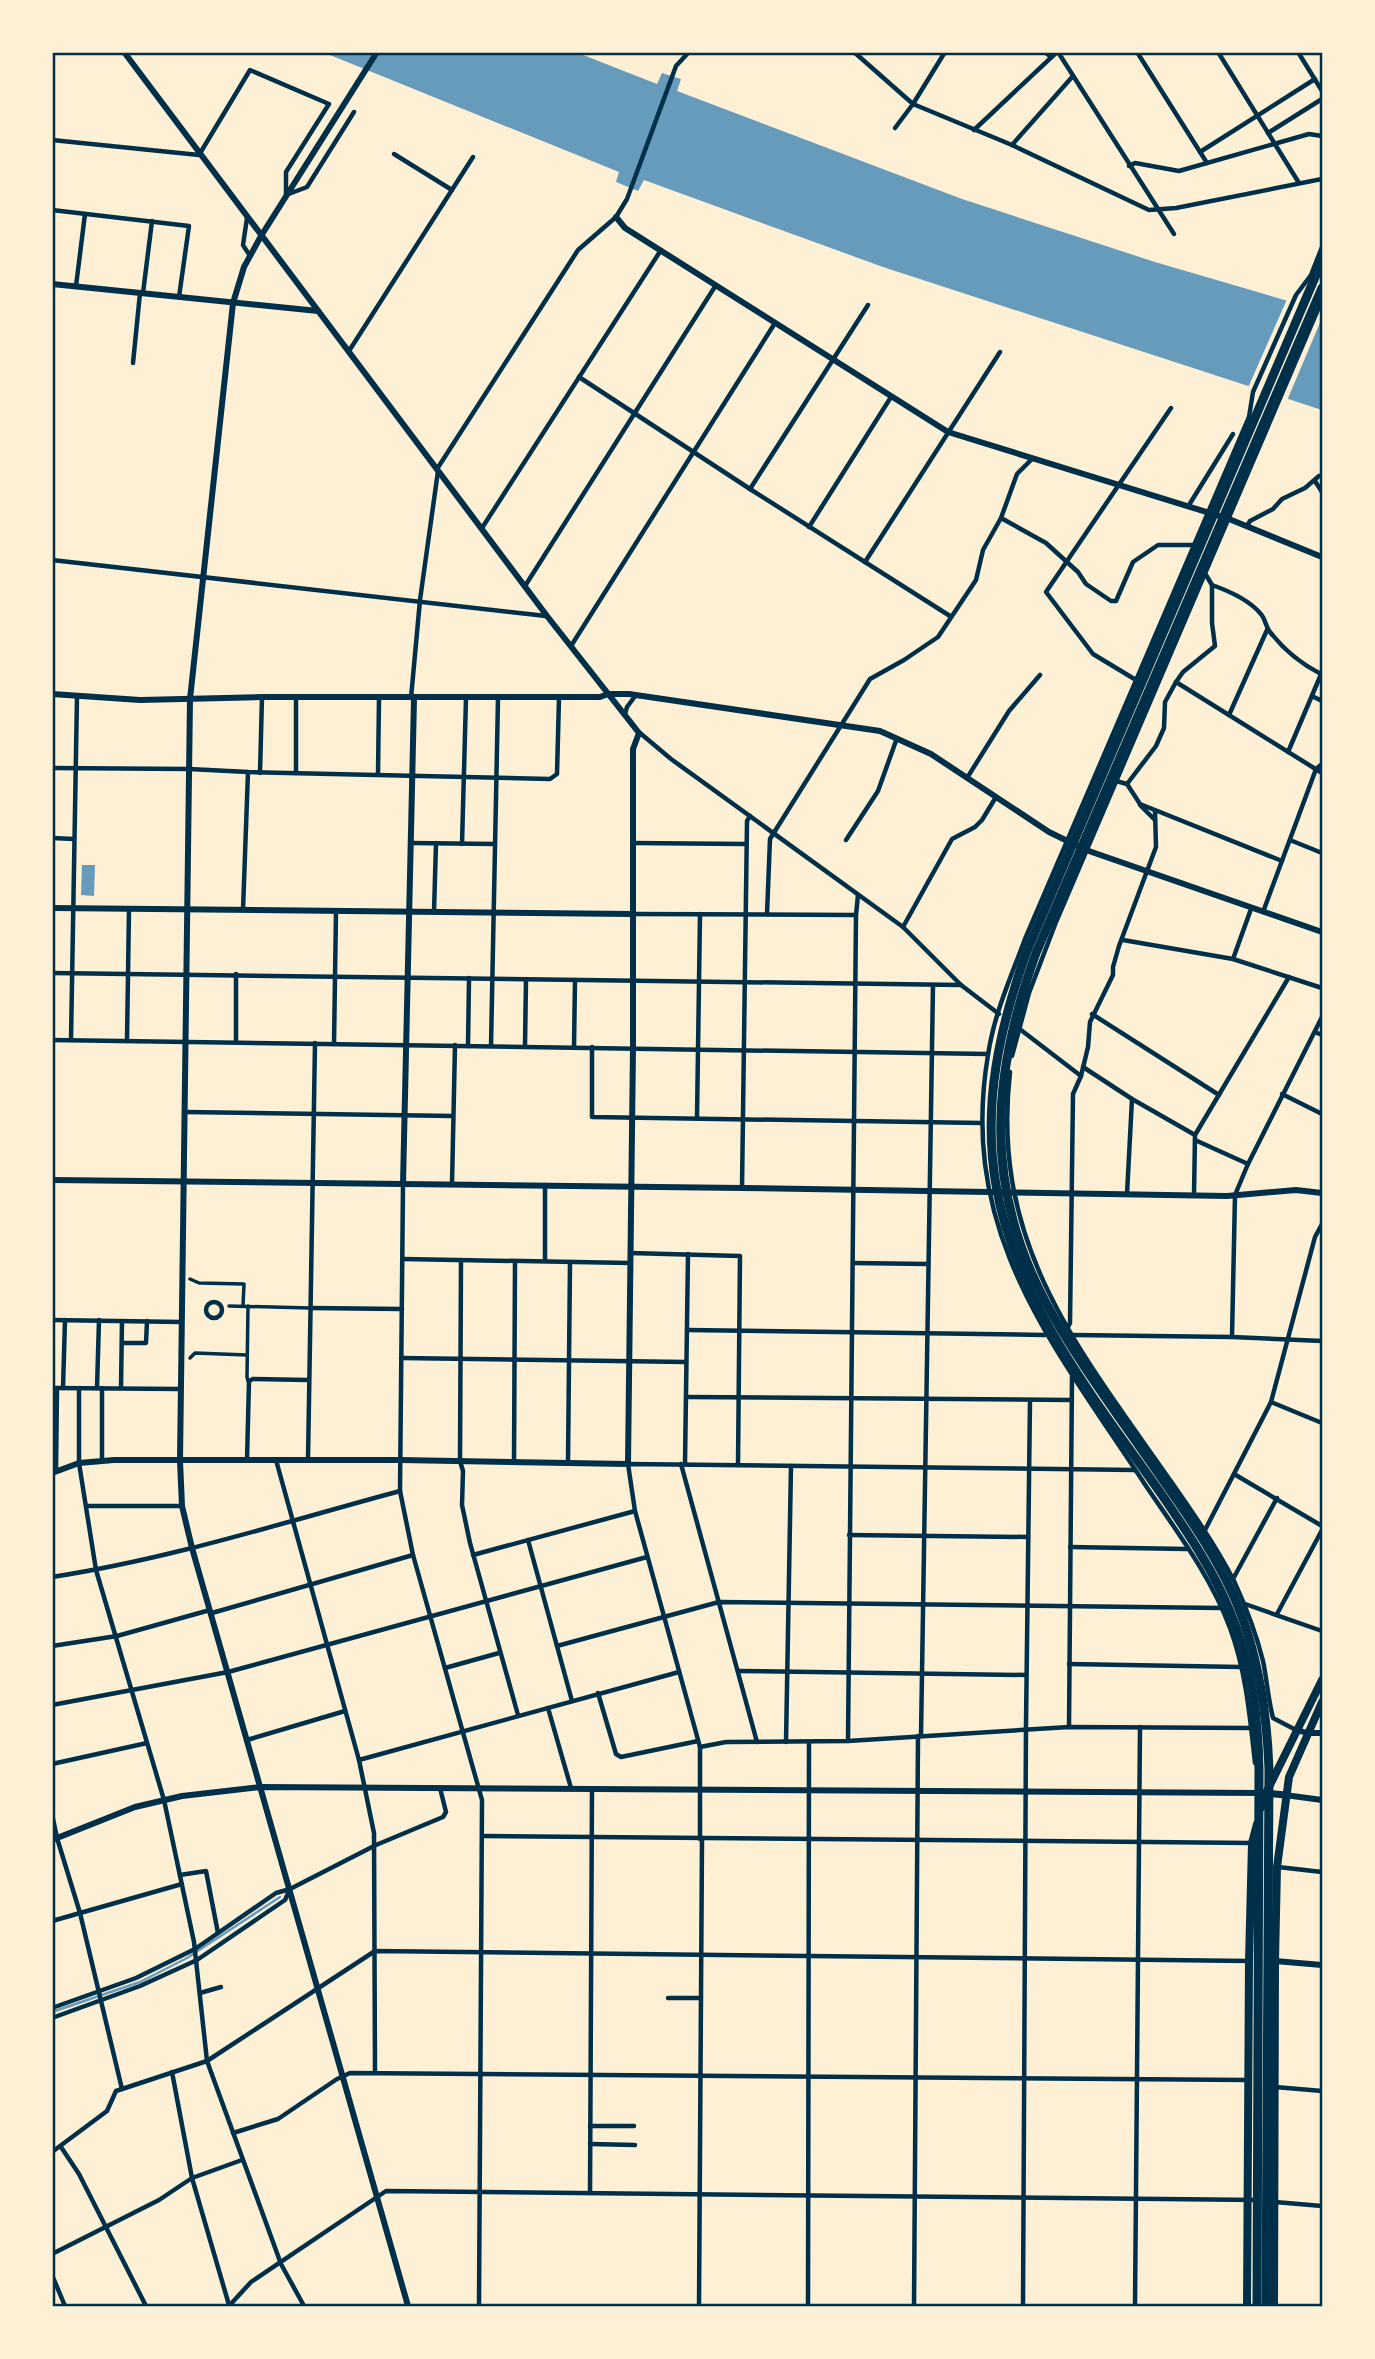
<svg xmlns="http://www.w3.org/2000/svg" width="1375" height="2359" font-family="'IBM Plex Sans',sans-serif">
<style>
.water{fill:#669bbc}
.pier{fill:#fdf0d5}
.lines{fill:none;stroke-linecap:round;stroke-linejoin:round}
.stream{stroke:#669bbc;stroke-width:2.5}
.pedestrian{stroke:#003049;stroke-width:3.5}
.minor{stroke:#003049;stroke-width:4.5}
.tertiary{stroke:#003049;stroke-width:6}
.secondary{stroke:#003049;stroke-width:6}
.primary{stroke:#003049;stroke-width:7}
.trunk{stroke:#003049;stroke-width:8}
.motorway{stroke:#003049;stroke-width:9}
.neatline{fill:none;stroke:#003049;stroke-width:2.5}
</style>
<rect width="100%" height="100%" fill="#fdf0d5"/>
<!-- water -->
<g class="water">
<polygon points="325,53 578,53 657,84 662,73 681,79 677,91 962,199 1155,262 1322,311 1322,410 883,267 644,180 638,191 616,182 619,172"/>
<polygon points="82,865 95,865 94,896 81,895"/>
</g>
<!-- pier -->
<polygon class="pier" points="1288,297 1322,307 1322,318 1286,403 1247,390"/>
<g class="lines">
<!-- stream -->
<polyline class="stream" points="52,2012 140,1982 187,1958 280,1897"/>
<!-- pedestrian -->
<g class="pedestrian">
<polyline points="190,1279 199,1283 244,1284 243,1306"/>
<polyline points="229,1306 310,1308"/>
<polyline points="248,1306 247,1377 248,1381"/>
<polyline points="190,1358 195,1353 247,1355"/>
</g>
<!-- minor -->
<g class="minor">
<polyline points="854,52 913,104 1012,145 1149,210 1176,208 1322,179"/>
<polyline points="1045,52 1051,57"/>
<polyline points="1058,52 1174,234"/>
<polyline points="1137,52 1207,163"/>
<polyline points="1218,52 1299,183"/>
<polyline points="1298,52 1322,91"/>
<polyline points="895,128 913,104 945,52"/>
<polyline points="974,130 1057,52"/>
<polyline points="1268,133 1322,99"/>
<polyline points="52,140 199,155 250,70 329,104 286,172 286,195 307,187 354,112"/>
<polyline points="1012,145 1073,76"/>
<polyline points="1200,152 1315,79"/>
<polyline points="394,154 452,190"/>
<polyline points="1129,166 1135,163 1179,171 1309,134 1322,136"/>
<polyline points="52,210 189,226 179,297"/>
<polyline points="247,218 243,245 250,256"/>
<polyline points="76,286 85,214"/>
<polyline points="143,293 152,221"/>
<polyline points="349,351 473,157"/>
<polyline points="133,363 140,293"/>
<polyline points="579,377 750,489 950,616"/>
<polyline points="437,469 578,250 616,217 627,199 676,66 689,52"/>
<polyline points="1315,481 1322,492"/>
<polyline points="750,489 868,305"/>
<polyline points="1189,505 1233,434"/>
<polyline points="1001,518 1046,543 1078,572 1086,584 1111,601 1116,601 1133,562 1158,545 1194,545"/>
<polyline points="1247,526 1250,521 1273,509 1282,499 1305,488 1319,476"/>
<polyline points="809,527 891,397"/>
<polyline points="482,528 661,250"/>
<polyline points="52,560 546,616"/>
<polyline points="865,562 1000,352"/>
<path d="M1212,585c17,6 36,14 48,28 6,6 5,13 10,19 14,18 31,32 51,42"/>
<polyline points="525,586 716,285"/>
<polyline points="571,646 775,323"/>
<polyline points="1136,680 1093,654 1046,592 1171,408"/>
<polyline points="1176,682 1322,773"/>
<polyline points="1312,696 1322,701"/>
<polyline points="296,698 296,773"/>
<polyline points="411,698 420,600 438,471"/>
<polyline points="625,714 627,707 636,695"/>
<polyline points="1229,715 1267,630"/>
<polyline points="640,733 671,759 903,927 961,985 999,1014"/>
<polyline points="1288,752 1322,672"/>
<polyline points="52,768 189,769 248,772 550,779 557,774 559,698"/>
<polyline points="260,773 262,697"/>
<polyline points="378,774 379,698"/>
<polyline points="967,778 1009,711 1040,675"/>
<polyline points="1116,781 1127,784 1156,746 1164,728 1165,702 1176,682 1183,672 1215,646 1212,623 1212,585 1206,575"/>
<polyline points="1127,784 1140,804 1282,861"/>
<polyline points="1140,805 1155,820"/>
<polyline points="52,838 74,839"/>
<polyline points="846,840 878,791 897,738"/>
<polyline points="1290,840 1322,853"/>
<polyline points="412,843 495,844"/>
<polyline points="633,843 746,844"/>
<polyline points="462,844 466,698"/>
<polyline points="243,910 248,772"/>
<polyline points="434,912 436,843"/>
<polyline points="1263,912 1316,769 1322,764"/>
<polyline points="633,914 856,915"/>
<polyline points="767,914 770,839 870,679 904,660 938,637 976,580 983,550 1001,518 1017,474 1032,459"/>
<polyline points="903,927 952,839 975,827 982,820 996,797"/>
<polyline points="1123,940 1233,959 1322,988"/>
<polyline points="1233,959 1251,909"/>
<polyline points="52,973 961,985"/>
<polyline points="1092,1014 1219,1095"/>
<polyline points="1017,1027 1081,1076"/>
<polyline points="1315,1032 1322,1035"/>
<polyline points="52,1040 988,1054"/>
<polyline points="71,1040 77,696"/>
<polyline points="127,1041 129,909"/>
<polyline points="236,1042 236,974"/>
<polyline points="334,1044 336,912"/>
<polyline points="468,1046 469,978"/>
<polyline points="491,1046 498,698"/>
<polyline points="525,1046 526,979"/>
<polyline points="574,1047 575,980"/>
<polyline points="592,1047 592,1117 982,1123"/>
<polyline points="1012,1056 1029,993 1056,922 1322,300"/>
<polyline points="1083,1067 1132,1099 1195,1135"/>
<path d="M1010,1072c-19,167 62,269 153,398 25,36 51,72 71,111 12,26 22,52 29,80 4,19 5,38 10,57l23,12"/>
<polyline points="1282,1094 1322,1114"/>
<polyline points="185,1112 453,1116"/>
<polyline points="697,1118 700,914"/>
<polyline points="1195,1140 1248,1164"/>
<polyline points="403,1184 400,1491 413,1555 482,1800 479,2306"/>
<polyline points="452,1184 455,1045"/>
<polyline points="545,1185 545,1261"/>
<polyline points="742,1188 747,821 750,816"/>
<polyline points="1127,1194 1132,1099"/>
<polyline points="1194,1195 1195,1135 1289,977"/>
<polyline points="630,1253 740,1256 738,1465"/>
<polyline points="403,1259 630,1263"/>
<polyline points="461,1260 460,1461 463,1471 462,1505 470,1543 518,1715"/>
<polyline points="853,1263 928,1264"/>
<circle cx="214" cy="1310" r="8"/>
<polyline points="310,1308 402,1309"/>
<polyline points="52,1320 181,1322"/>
<polyline points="1068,1327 1070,1323 1073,1094 1081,1076 1088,1047 1090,1022 1113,975 1113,967 1119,946 1156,847 1155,811"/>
<polyline points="687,1330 1045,1335"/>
<polyline points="1073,1335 1232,1337 1322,1341"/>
<polyline points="1232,1337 1235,1195 1248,1164 1322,1017"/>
<polyline points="122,1343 146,1343 147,1321"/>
<polyline points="401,1358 686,1362"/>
<polyline points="52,1388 180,1389"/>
<polyline points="63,1388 65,1320"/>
<polyline points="79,1388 79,1463 96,1570 164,1800 194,1942 207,2061 281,2264 304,2306"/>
<polyline points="97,1388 99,1320"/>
<polyline points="102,1388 102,1460"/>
<polyline points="121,1388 122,1321"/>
<polyline points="686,1397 1072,1400"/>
<polyline points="1271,1402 1322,1423"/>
<polyline points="247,1460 249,1381 253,1379 308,1380"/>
<polyline points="276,1460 359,1760 374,1833 375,2072"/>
<polyline points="308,1460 315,1043"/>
<polyline points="514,1462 515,1261"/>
<polyline points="568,1462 570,1262"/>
<polyline points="681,1464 757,1742"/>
<polyline points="685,1464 688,1254"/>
<polyline points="56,1471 57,1388"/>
<polyline points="1234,1474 1322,1526"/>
<polyline points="86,1506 182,1506"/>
<polyline points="1205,1530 1271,1402 1315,1237 1322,1224"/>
<polyline points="849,1535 1028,1537"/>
<polyline points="528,1540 572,1701"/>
<polyline points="1070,1547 1187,1549"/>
<polyline points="473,1555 635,1511"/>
<path d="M52,1577c118,-18 233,-55 348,-86"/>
<polyline points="1233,1579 1277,1498"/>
<polyline points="1245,1604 1322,1631"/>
<polyline points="212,1613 413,1555"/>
<polyline points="1277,1614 1322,1530"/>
<polyline points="52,1646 117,1636 210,1610"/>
<polyline points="557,1646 719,1602 1221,1608"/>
<polyline points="1069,1664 1241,1667"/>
<polyline points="445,1668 499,1653"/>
<polyline points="738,1671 1026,1675"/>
<polyline points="598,1693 616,1754 621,1757 698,1741"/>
<polyline points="52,1705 228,1672 647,1557"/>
<polyline points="548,1708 571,1788"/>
<polyline points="1069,1727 1072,1376"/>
<polyline points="921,1736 933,985"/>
<polyline points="247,1740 345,1711"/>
<polyline points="848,1741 856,915 858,895"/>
<polyline points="786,1742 791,1466"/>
<polyline points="700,1747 726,1742 848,1741 1069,1727 1251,1728"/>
<polyline points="359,1760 679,1672"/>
<path d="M1255,1763c-5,-46 -9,-92 -25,-135 -19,-52 -55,-99 -86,-145 -91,-139 -186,-250 -156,-428 6,-41 23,-78 37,-116l224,-522 4,-25 43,-97 15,-20 11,-28"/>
<polyline points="52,1764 147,1743"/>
<polyline points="52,1814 57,1838 80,1913 122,2089"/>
<polyline points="483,1836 1252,1843"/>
<polyline points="700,1839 700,1747 635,1511 628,1464 1135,1470"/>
<polyline points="1278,1867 1322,1872"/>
<polyline points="180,1875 206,1871 218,1933"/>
<polyline points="290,1889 376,1845 443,1817 446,1812 440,1788"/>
<polyline points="52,1921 182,1884"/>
<polyline points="200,1993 221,1987"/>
<polyline points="668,1998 701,1998"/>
<polyline points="52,2008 136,1978 195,1949 276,1893 290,1889 285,1900 197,1960 140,1986 52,2018"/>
<polyline points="172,2072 192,2178 229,2305"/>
<polyline points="1275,2087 1322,2091"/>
<polyline points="590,2126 634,2126"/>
<polyline points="233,2133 278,2119 337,2079 350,2073 1248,2080"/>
<polyline points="590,2144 635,2145"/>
<polyline points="61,2147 79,2174 146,2306"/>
<polyline points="52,2152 107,2111 116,2091 207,2061 375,1951 1249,1961"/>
<polyline points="590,2193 592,1789"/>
<polyline points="1275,2202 1322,2206"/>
<polyline points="52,2254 159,2200 192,2178 242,2160"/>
<polyline points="52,2275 65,2306"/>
<polyline points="229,2306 251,2282 386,2191 1259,2200"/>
<polyline points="699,2306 702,1839"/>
<polyline points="808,2306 809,1742"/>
<polyline points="914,2306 918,1736"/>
<polyline points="1023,2306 1026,1725 1030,1400"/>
<polyline points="1135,2306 1140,1727"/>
</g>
<!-- tertiary -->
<g class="tertiary">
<polyline points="377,52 261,236 244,267 233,303 190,699 180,1461 182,1506 192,1548 408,2306"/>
<polyline points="616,217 625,228 948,432 1229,519 1322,557"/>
<polyline points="52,284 318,311"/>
<polyline points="52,694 140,700 262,697 600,697 608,694 629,694 880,731 931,754 1049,832 1086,850 1322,932"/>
<polyline points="52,908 632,914"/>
<polyline points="52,1180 742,1188 1227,1196 1296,1190 1322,1193"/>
<polyline points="403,1184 414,699"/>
<polyline points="52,1473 79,1463 114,1460 400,1460 628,1464 633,1048 633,749 639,733 547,616 124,52"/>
<polyline points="1297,1730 1307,1733 1322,1733"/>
<polyline points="1275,1961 1322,1965"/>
</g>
<!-- secondary -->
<g class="secondary">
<polyline points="1285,1795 1322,1800"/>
<polyline points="52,1840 135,1807 182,1796 261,1787 1260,1793"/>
</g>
<!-- primary -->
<polyline class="primary" points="1266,1793 1285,1795"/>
<!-- trunk -->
<g class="trunk">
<polyline points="1261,1808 1266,1793 1322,1680"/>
<polyline points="1247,2306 1249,1961 1252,1843 1257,1824"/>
<polyline points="1274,2306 1275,1961 1277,1867 1289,1777 1322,1702"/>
</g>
<!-- motorway -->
<g class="motorway">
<path d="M1257,2306l2,-536c-1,-53 -7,-106 -28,-156 -17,-43 -43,-81 -69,-119 -67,-96 -146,-192 -166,-310 -14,-81 4,-159 31,-234l295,-690"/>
<path d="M1266,2306l3,-537c-2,-54 -9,-104 -28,-155 -21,-56 -58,-105 -92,-154 -36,-52 -74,-103 -104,-159 -62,-118 -53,-227 -9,-348l286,-665"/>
</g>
</g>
<!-- border -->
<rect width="1375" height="2359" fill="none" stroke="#fdf0d5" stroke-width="108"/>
<rect x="54" y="54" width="1267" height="2251" class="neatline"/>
</svg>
